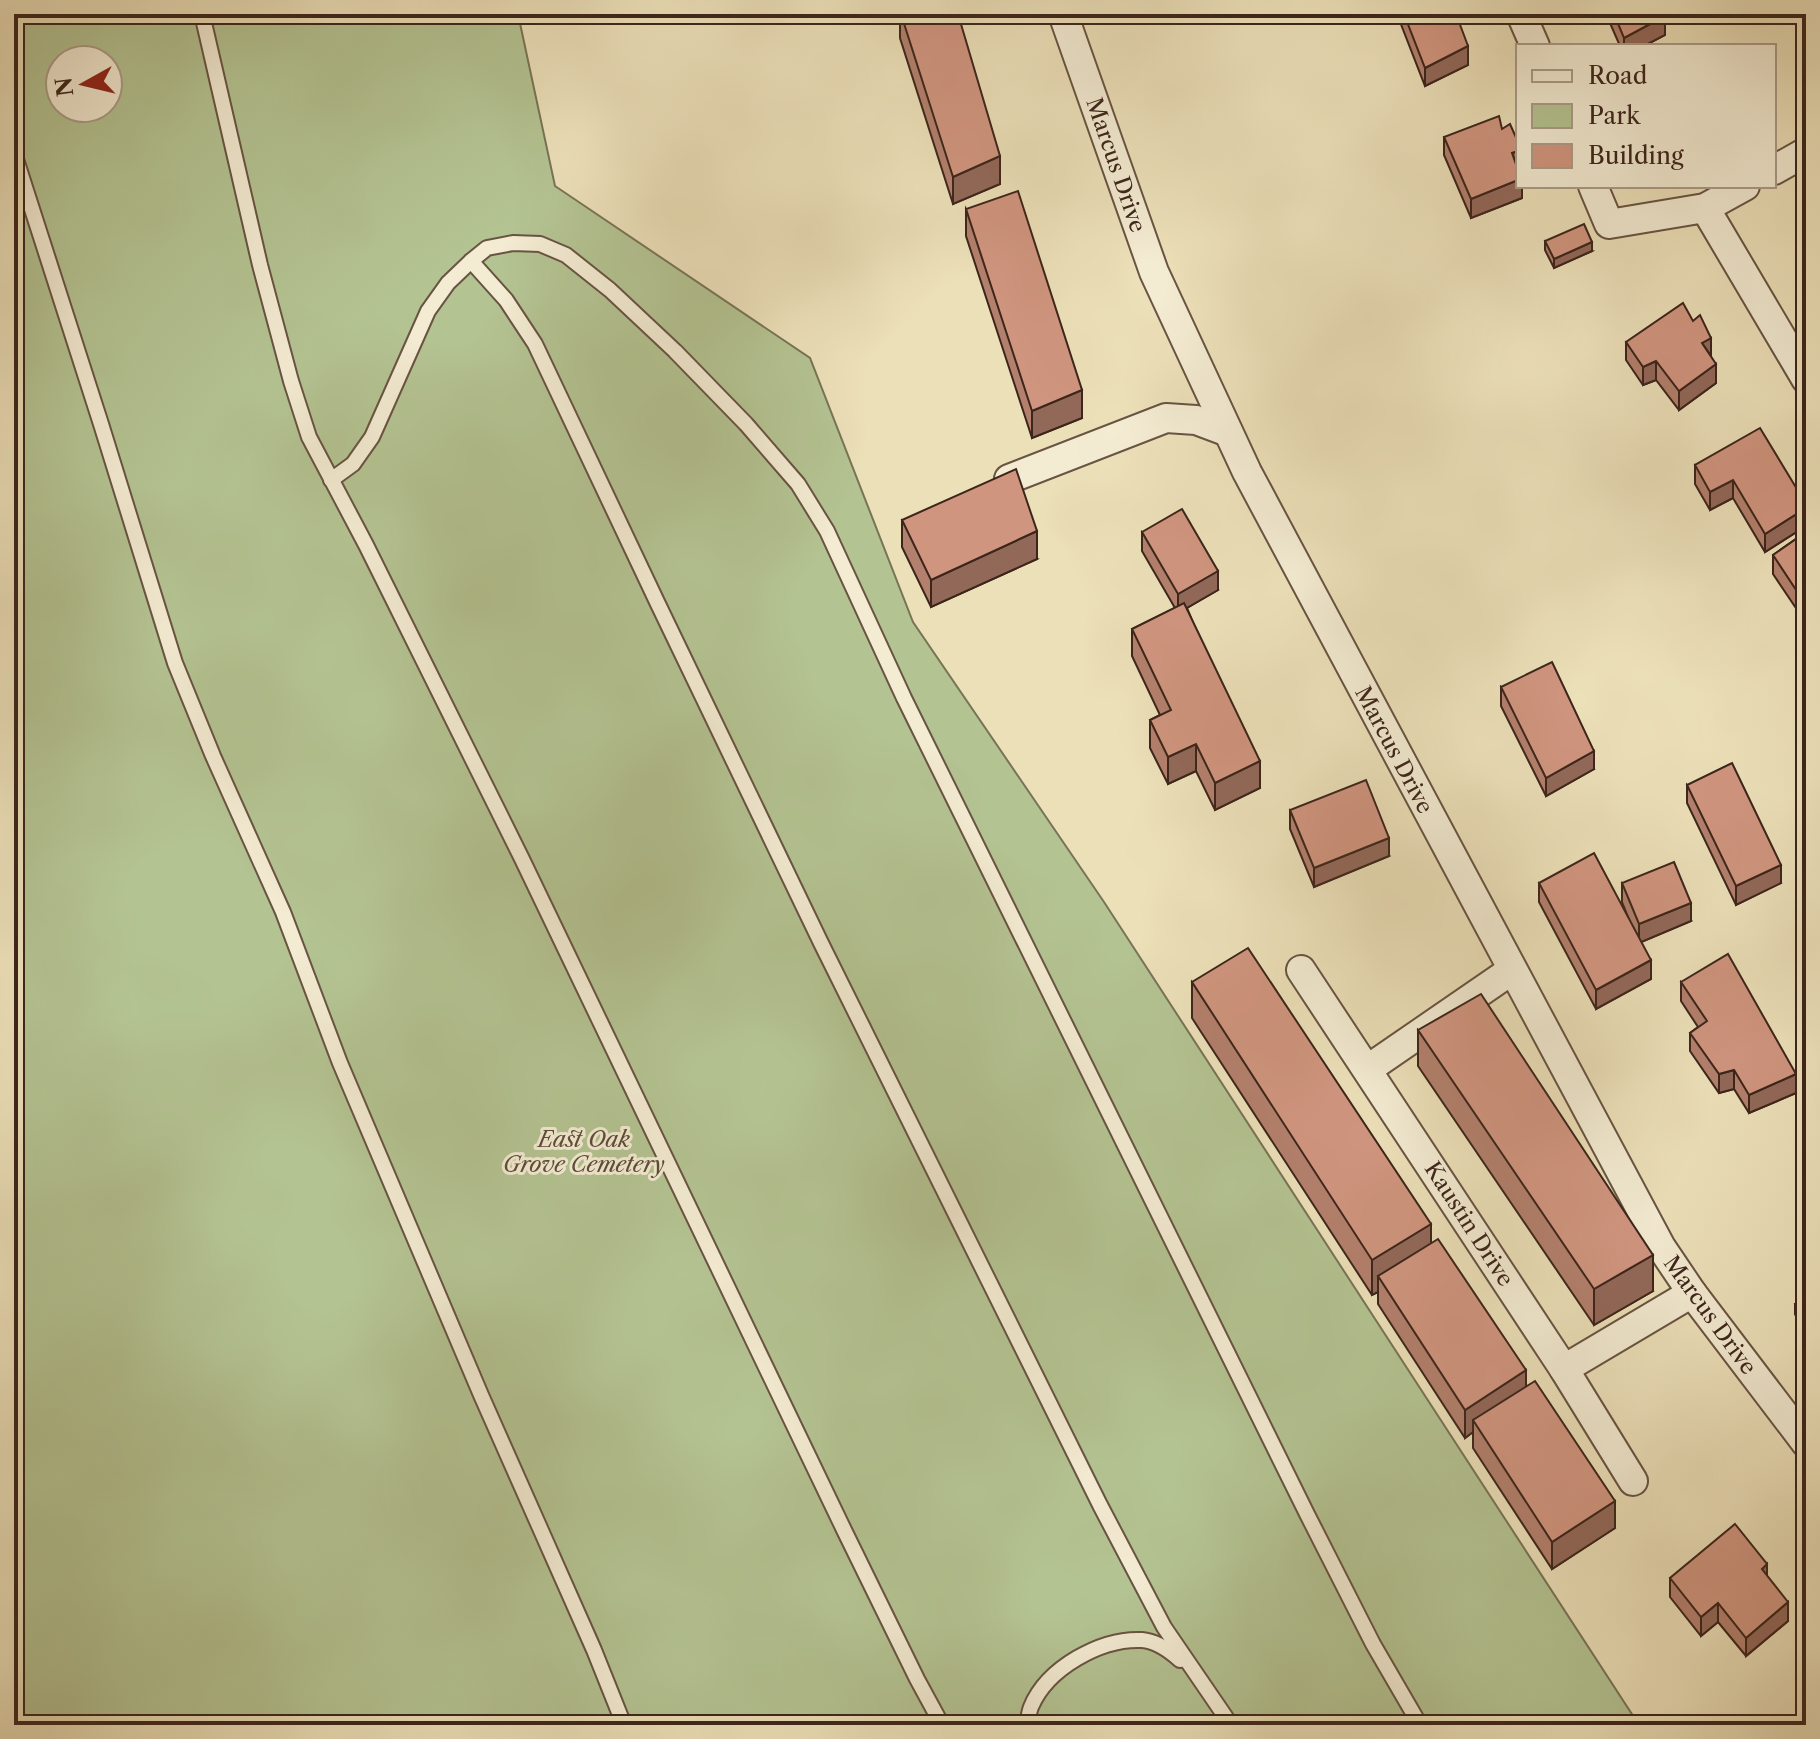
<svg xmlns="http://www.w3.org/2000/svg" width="1820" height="1739" font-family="'Libre Caslon Text',serif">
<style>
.green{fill:#b4c392;stroke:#787456;stroke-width:2;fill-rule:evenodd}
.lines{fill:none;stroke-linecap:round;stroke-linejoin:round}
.lane-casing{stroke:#685442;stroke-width:18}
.street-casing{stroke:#685442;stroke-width:32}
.lane{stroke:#f3ebd2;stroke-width:14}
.street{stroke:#f3ebd2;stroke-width:28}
.wall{fill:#b3806d;stroke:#3c251b;stroke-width:2}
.shaded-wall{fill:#926859;stroke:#3c251b;stroke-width:2}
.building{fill:#d0957f;stroke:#3c251b;stroke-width:2}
.labels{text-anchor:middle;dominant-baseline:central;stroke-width:6;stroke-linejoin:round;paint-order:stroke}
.street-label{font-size:22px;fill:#3c251b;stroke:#f3ebd2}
.park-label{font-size:22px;font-style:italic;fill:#5a4c39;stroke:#f3ebd2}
</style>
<rect width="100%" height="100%" fill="#ece0b9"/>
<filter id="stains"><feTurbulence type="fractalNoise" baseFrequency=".0025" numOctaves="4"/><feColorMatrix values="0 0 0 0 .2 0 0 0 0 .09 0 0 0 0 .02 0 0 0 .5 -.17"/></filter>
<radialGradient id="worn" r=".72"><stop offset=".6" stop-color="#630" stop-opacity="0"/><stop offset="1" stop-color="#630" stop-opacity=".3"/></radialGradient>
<!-- green -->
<path class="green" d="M14,14h504l37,172 255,172 103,264 191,280 535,823h-1625zM60,60h48v48h-48z"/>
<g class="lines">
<!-- lane casing -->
<g class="lane-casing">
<g id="lane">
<polyline points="202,14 260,265 291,381 309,437 366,545 522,859 845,1532 917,1679 942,1725"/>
<polyline points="14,153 101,424 175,663 213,756 283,912 340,1063 481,1395 594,1650 624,1725"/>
<polyline points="331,480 353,464 372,437 428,311 448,283 471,261"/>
<path d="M1027,1725c1,-6 2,-13 4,-18 16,-39 70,-69 111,-67 14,1 28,11 38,20"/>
<polyline points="1231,1725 1164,1627 1100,1505 821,943 658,604 535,344 506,300 471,261 487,248 513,243 540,244 566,255 610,290 675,351 746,424 798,484 827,531 904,698 1307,1514 1373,1644 1420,1725"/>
</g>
</g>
<!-- street casing -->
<g class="street-casing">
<g id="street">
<polyline points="1063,14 1154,272 1247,472 1661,1247 1692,1293 1806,1443"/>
<polyline points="1521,14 1535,46"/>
<polyline points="1774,170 1806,152"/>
<polyline points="1593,186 1609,224 1705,208 1745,186"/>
<polyline points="1705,208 1806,379"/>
<polyline points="1009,479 1166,418 1196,420 1228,432"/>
<polyline points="1301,970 1564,1369 1633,1481"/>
<polyline points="1368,1069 1512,970"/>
<polyline points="1564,1369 1692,1293"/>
</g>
</g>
<!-- lane -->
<use href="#lane" class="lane"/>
<!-- street -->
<use href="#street" class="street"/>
</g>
<!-- wall -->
<g class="wall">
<polygon points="900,14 958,14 1000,184 953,204 900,38"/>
<polygon points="1397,14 1456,14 1468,65 1425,86"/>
<polygon points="1606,14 1666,14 1664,15 1665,35 1644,46 1620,46"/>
<polygon points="1502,129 1518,186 1522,186 1522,198 1471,218 1444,155 1444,137"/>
<polygon points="966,209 1082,418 1032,438 966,236"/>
<polygon points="1545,241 1592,251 1554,268 1545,250"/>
<polygon points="1626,342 1711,356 1716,383 1679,410 1656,380 1643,385 1626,360"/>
<polygon points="1695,465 1806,504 1806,526 1765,552 1733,498 1710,510 1695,484"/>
<polygon points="902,520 1037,559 931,607 902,547"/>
<polygon points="1142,532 1218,590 1187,608 1260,788 1215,810 1196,771 1168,784 1150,748 1150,720 1160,715 1132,656 1132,629 1175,608 1142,551"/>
<polygon points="1806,532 1806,623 1773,574 1773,555"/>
<polygon points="1501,687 1594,769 1546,796 1501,706"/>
<polygon points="1687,785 1781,883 1736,905 1687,803"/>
<polygon points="1290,810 1389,856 1314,887 1290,829"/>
<polygon points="1539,883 1628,917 1622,902 1622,883 1691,921 1641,942 1651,979 1596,1009 1539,902"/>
<polygon points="1192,982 1431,1243 1526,1386 1615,1528 1552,1569 1473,1448 1473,1432 1465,1438 1378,1304 1378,1292 1372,1295 1192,1018"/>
<polygon points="1681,982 1796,1093 1749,1113 1734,1089 1719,1093 1690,1051 1690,1033 1698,1027 1681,1001"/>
<polygon points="1418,1030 1653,1291 1594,1325 1418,1066"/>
<polygon points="1806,1299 1806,1339 1795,1314 1795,1304"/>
<polygon points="1767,1576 1788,1621 1746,1656 1718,1622 1701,1636 1670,1597 1670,1578"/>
</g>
<!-- shaded-wall -->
<g class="shaded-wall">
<polygon points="1665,16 1665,35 1644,46 1624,46 1624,38"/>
<polygon points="1468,46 1468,65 1425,86 1425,68"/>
<polygon points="1518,151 1518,170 1512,153"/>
<polygon points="1000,156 1000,184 953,204 953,177"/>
<polygon points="1518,180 1518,186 1522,186 1522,198 1471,218 1471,199"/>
<polygon points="1592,242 1592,251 1554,268 1554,259"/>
<polygon points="1711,338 1711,356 1702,343"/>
<polygon points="1656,361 1656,380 1643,385 1643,367"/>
<polygon points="1716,364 1716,383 1679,410 1679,391"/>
<polygon points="1082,390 1082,418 1032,438 1032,411"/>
<polygon points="1733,480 1733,498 1710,510 1710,492"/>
<polygon points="1806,508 1806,526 1765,552 1765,534"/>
<polygon points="1037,531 1037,559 931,607 931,580"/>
<polygon points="1218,571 1218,590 1178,613 1178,594"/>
<polygon points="1196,744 1196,771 1168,784 1168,757"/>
<polygon points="1594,751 1594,769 1546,796 1546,778"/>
<polygon points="1260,761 1260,788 1215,810 1215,783"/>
<polygon points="1389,838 1389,856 1314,887 1314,868"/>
<polygon points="1781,865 1781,883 1736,905 1736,886"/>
<polygon points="1691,903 1691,921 1639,943 1639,924"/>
<polygon points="1651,960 1651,979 1596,1009 1596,990"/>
<polygon points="1734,1070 1734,1089 1719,1093 1719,1074"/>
<polygon points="1796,1074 1796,1093 1749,1113 1749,1095"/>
<polygon points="1431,1224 1431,1259 1378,1276 1378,1292 1372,1295 1372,1260"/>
<polygon points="1653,1255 1653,1291 1594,1325 1594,1289"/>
<polygon points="1526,1370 1526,1398 1473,1420 1473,1432 1465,1438 1465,1410"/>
<polygon points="1615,1501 1615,1528 1552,1569 1552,1542"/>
<polygon points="1767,1564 1767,1582 1762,1569"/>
<polygon points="1788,1602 1788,1621 1746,1656 1746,1638"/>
<polygon points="1718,1603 1718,1622 1701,1636 1701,1617"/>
</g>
<!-- building -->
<g class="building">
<polygon points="901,14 958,14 1000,156 953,177"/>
<polygon points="1404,14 1456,14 1468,46 1425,68"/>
<polygon points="1614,14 1663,14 1665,16 1624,38"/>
<polygon points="1499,116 1502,129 1510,124 1518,142 1518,151 1512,153 1518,170 1518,180 1471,199 1444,137"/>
<polygon points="1018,191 1082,390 1032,411 966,209"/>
<polygon points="1584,224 1592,242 1554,259 1545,241"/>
<polygon points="1683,303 1693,321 1700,315 1711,338 1702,343 1716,364 1679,391 1656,361 1643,367 1626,342"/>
<polygon points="1760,428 1806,504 1806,508 1765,534 1733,480 1710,492 1695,465"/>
<polygon points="1016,469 1037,531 931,580 902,520"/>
<polygon points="1182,509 1218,571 1178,594 1142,532"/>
<polygon points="1806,532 1806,605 1773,555"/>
<polygon points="1184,603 1260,761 1215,783 1196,744 1168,757 1150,720 1171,710 1132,629"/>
<polygon points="1552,662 1594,751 1546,778 1501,687"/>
<polygon points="1732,763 1781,865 1736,886 1687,785"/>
<polygon points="1366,780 1389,838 1314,868 1290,810"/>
<polygon points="1594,853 1651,960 1596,990 1539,883"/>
<polygon points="1674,862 1691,903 1639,924 1622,883"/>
<polygon points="1248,948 1431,1224 1372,1260 1192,982"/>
<polygon points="1728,954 1796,1074 1749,1095 1734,1070 1719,1074 1690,1033 1707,1021 1681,982"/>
<polygon points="1481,994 1653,1255 1594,1289 1418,1030"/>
<polygon points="1438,1239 1526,1370 1465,1410 1378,1276"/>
<polygon points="1806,1299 1806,1330 1795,1304"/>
<polygon points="1535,1381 1615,1501 1552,1542 1473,1420"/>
<polygon points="1735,1524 1767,1564 1762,1569 1788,1602 1746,1638 1718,1603 1701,1617 1670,1578"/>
</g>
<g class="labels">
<!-- street labels -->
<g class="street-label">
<text transform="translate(1116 165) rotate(71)">Marcus Drive</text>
<text transform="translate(1394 750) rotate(62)">Marcus Drive</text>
<text transform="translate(1469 1224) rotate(57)">Kaustin Drive</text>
<text transform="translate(1710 1315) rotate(54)">Marcus Drive</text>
</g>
<!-- park labels -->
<g class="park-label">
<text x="584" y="1139">East Oak<tspan x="584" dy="25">Grove Cemetery</tspan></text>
</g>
</g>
<!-- margin -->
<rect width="1820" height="1739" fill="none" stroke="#ece0b9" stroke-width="48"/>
<rect x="16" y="16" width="1788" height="1707" fill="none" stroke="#3c251b" stroke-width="4"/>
<rect x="24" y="24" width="1772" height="1691" fill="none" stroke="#3c251b" stroke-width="2"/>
<!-- legend -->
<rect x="1516" y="44" width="260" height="144" fill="#f3ebd2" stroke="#aa9c89" stroke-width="2"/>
<rect x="1532" y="70" width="40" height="12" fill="#f3ebd2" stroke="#aa9c89" stroke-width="2"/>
<text x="1588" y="84" font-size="24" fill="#3c251b">Road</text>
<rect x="1532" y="104" width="40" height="24" fill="#b4c392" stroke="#aa9c89" stroke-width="2"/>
<text x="1588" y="124" font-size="24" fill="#3c251b">Park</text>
<rect x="1532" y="144" width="40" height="24" fill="#d0957f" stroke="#aa9c89" stroke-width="2"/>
<text x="1588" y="164" font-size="24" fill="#3c251b">Building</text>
<!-- north arrow -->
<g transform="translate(84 84) rotate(262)"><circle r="38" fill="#f3ebd2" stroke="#aa9c89" stroke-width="2"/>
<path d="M0-6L14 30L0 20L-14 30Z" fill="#8f2418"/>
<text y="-12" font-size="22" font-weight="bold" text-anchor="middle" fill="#3c251b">N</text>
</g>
<rect width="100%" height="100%" filter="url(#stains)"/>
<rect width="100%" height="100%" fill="url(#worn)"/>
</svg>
